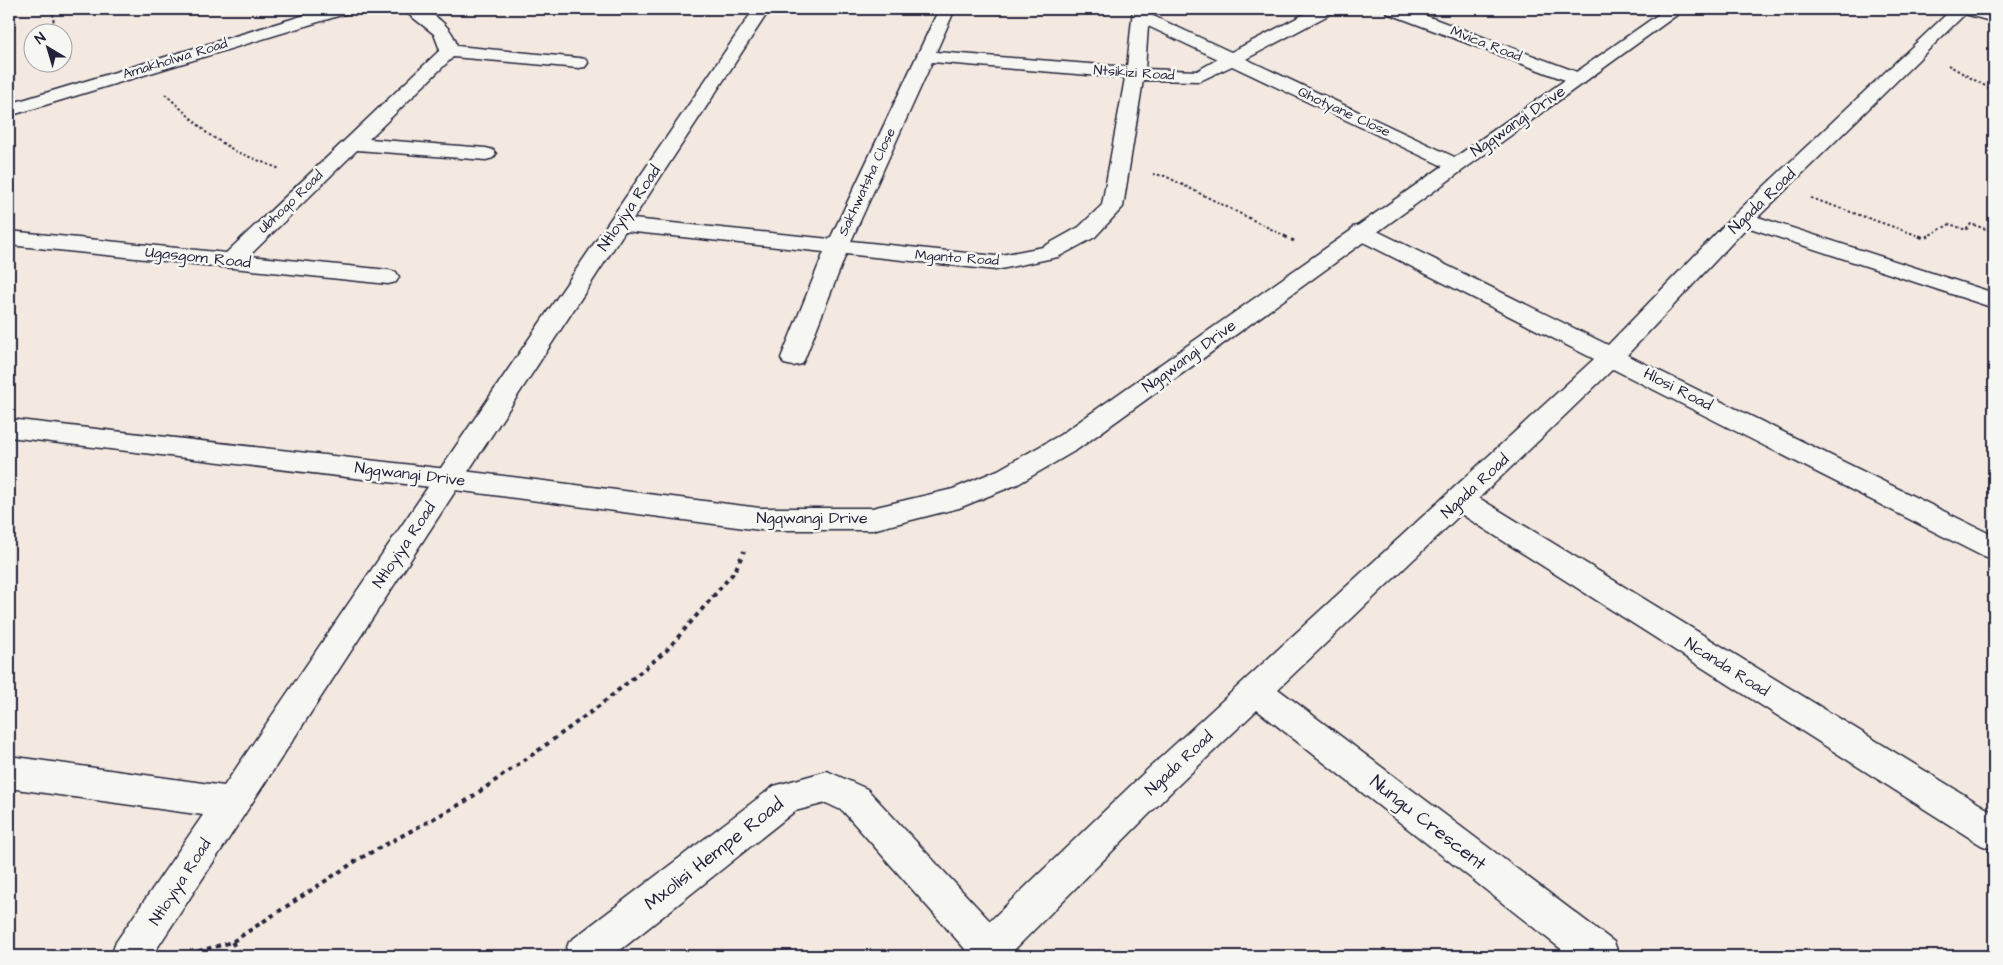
<svg xmlns="http://www.w3.org/2000/svg" width="2003" height="965" font-family="'Architects Daughter',sans-serif">
<style>
.lines{fill:none;stroke-linecap:round;stroke-linejoin:round}
.minor-casing{stroke:#22223b;stroke-width:3}
.tertiary-casing{stroke:#22223b;stroke-width:3}
.path-far2{stroke:#22223b;stroke-width:2;stroke-dasharray:2.5 2.5;stroke-linecap:butt}
.path-far1{stroke:#22223b;stroke-width:3;stroke-dasharray:4 4;stroke-linecap:butt}
.path{stroke:#22223b;stroke-width:4;stroke-dasharray:4.5 4.5;stroke-linecap:butt}
.minor{fill:#f6f6f2;fill-rule:evenodd}
.tertiary{fill:#f6f6f2;fill-rule:evenodd}
.labels{text-anchor:middle;dominant-baseline:central;stroke-width:5;stroke-linejoin:round;paint-order:stroke}
.far-street-label{font-size:14px;fill:#22223b;stroke:#f6f6f2}
.street-label{font-size:16px;fill:#22223b;stroke:#f6f6f2}
.near-street-label{font-size:19px;fill:#22223b;stroke:#f6f6f2}
</style>
<rect width="100%" height="100%" fill="#f3e9e0"/>
<filter id="ink" filterUnits="userSpaceOnUse"><feTurbulence type="fractalNoise" baseFrequency=".02" numOctaves="2"/><feDisplacementMap in="SourceGraphic" scale="10" xChannelSelector="R" yChannelSelector="G"/><feConvolveMatrix kernelMatrix="1 2 1 2 8 2 1 2 1" color-interpolation-filters="sRGB"/></filter>
<g filter="url(#ink)">
<g class="lines">
<!-- minor casing -->
<g class="minor-casing">
<g id="minor">
<polygon points="325,9 350,9 348,13 9,116 9,104"/>
<path d="M402,9c6,0 14,-2 20,0 15,6 32,21 35,37l122,12 6,1 3,4 -3,4 -6,1 -126,-11 -84,82 117,9 7,2 3,4 -3,4 -7,2 -129,-10 -108,106 139,14 8,2 3,5 -3,5 -8,2 -379,-39v-14l217,22 214,-203 -6,-16z"/>
<path d="M754,9h16l-137,210 197,20 109,-230h16l-19,43 191,15 6,-58h16v5l82,38 83,-43h20l-2,4 -86,46 217,102 3,4 -3,4 -7,2 -7,-2 -217,-103 -32,15 -57,-1 -20,127 -28,30 -37,20 -62,13 -150,-16 -41,104 -3,6 -9,2 -9,-2 -3,-6 43,-106 -199,-21 -473,725h-41l5,-14 87,-127 -194,-27v-32l215,30zM1148,26l70,33 -21,12 -52,-2zM932,62l193,16 -23,127 -23,22 -36,20 -47,9 -145,-15z"/>
<polygon points="1385,9 1408,9 1585,75 1588,79 1585,83 1573,83 1387,13"/>
<polygon points="1952,9 1983,9 1994,12 1994,22 1965,14 1758,217 1994,293 1994,308 1747,227 1627,355 1994,536 1994,560 1984,557 1613,369 1479,498 1994,813 1994,850 1981,845 1461,514 1278,689 1614,942 1619,956 1570,956 1257,710 1172,791 1014,950 1016,956 962,956 965,949 843,811 826,803 795,811 613,956 564,956 569,942 774,786 827,771 867,789 990,921 1148,769 1594,359 1353,237 1350,232 1353,227 1361,225 1369,227 1608,345 1735,214"/>
</g>
</g>
<!-- tertiary casing -->
<g class="tertiary-casing">
<polygon id="tertiary" points="1666,9 1685,9 1078,449 1018,484 959,508 872,530 760,530 447,489 9,437 9,419 447,469 760,508 872,508 953,489 998,470 1060,435"/>
</g>
<!-- path-far2 -->
<g class="path-far2">
<polyline points="53,9 54,32"/>
<polyline points="62,51 70,60"/>
<polyline points="1948,65 1994,91"/>
<polyline points="165,94 208,134 237,152 280,169"/>
<polyline points="1153,174 1165,176 1287,237"/>
<polyline points="1811,198 1922,237"/>
<polyline points="1926,237 1950,224 1966,230 1971,224 1989,230 1994,228"/>
</g>
<!-- path-far1 -->
<g class="path-far1">
<polyline points="1284,236 1294,241"/>
<polyline points="1919,236 1924,238 1929,236"/>
</g>
<!-- path -->
<g class="path">
<polyline points="232,942 241,956"/>
<polyline points="181,956 232,942 359,859 466,801 539,750 599,706 666,651 735,571 744,551"/>
</g>
<!-- minor -->
<use href="#minor" class="minor"/>
<!-- tertiary -->
<use href="#tertiary" class="tertiary"/>
</g>
</g>
<g class="labels">
<!-- far-street labels -->
<g class="far-street-label">
<text transform="translate(1486 44) rotate(21)">Mvica Road</text>
<text transform="translate(175 59) rotate(-17)">Amakholwa Road</text>
<text transform="translate(1134 73) rotate(4)">Ntsikizi Road</text>
<text transform="translate(1344 112) rotate(25)">Qhotyane Close</text>
<text transform="translate(867 182) rotate(-65)">Sakhwatsha Close</text>
<text transform="translate(291 202) rotate(-44)">Ubhoqo Road</text>
<text transform="translate(957 258) rotate(4)">Mganto Road</text>
</g>
<!-- street labels -->
<g class="street-label">
<text transform="translate(1518 121) rotate(-35)">Ngqwangi Drive</text>
<text transform="translate(1762 201) rotate(-44)">Ngada Road</text>
<text transform="translate(629 208) rotate(-56)">Ntloyiya Road</text>
<text transform="translate(198 257) rotate(6)">Ugasgom Road</text>
<text transform="translate(1189 356) rotate(-36)">Ngqwangi Drive</text>
<text transform="translate(1678 389) rotate(27)">Hlosi Road</text>
<text transform="translate(410 474) rotate(7)">Ngqwangi Drive</text>
<text transform="translate(1475 486) rotate(-43)">Ngada Road</text>
<text x="812" y="518">Ngqwangi Drive</text>
<text transform="translate(404 545) rotate(-56)">Ntloyiya Road</text>
<text transform="translate(1727 667) rotate(32)">Ncanda Road</text>
<text transform="translate(1179 763) rotate(-43)">Ngada Road</text>
<text transform="translate(180 882) rotate(-57)">Ntloyiya Road</text>
</g>
<!-- near-street labels -->
<g class="near-street-label">
<text transform="translate(1428 823) rotate(38)">Nungu Crescent</text>
<text transform="translate(714 854) rotate(-38)">Mxolisi Hempe Road</text>
</g>
</g>
<!-- margin -->
<rect width="2003" height="965" fill="none" stroke="#f6f6f2" stroke-width="30"/>
<rect x="15" y="15" width="1973" height="935" fill="none" stroke="#22223b" stroke-width="2" filter="url(#ink)"/>
<!-- north arrow -->
<g transform="translate(48 48) rotate(322)"><circle r="24" fill="#f6f6f2" stroke="#a1a1a9"/>
<path d="M0-4L9 19L0 12L-9 19Z" fill="#22223b"/>
<text y="-8" font-size="14" font-weight="bold" text-anchor="middle" fill="#22223b">N</text>
</g>
</svg>
